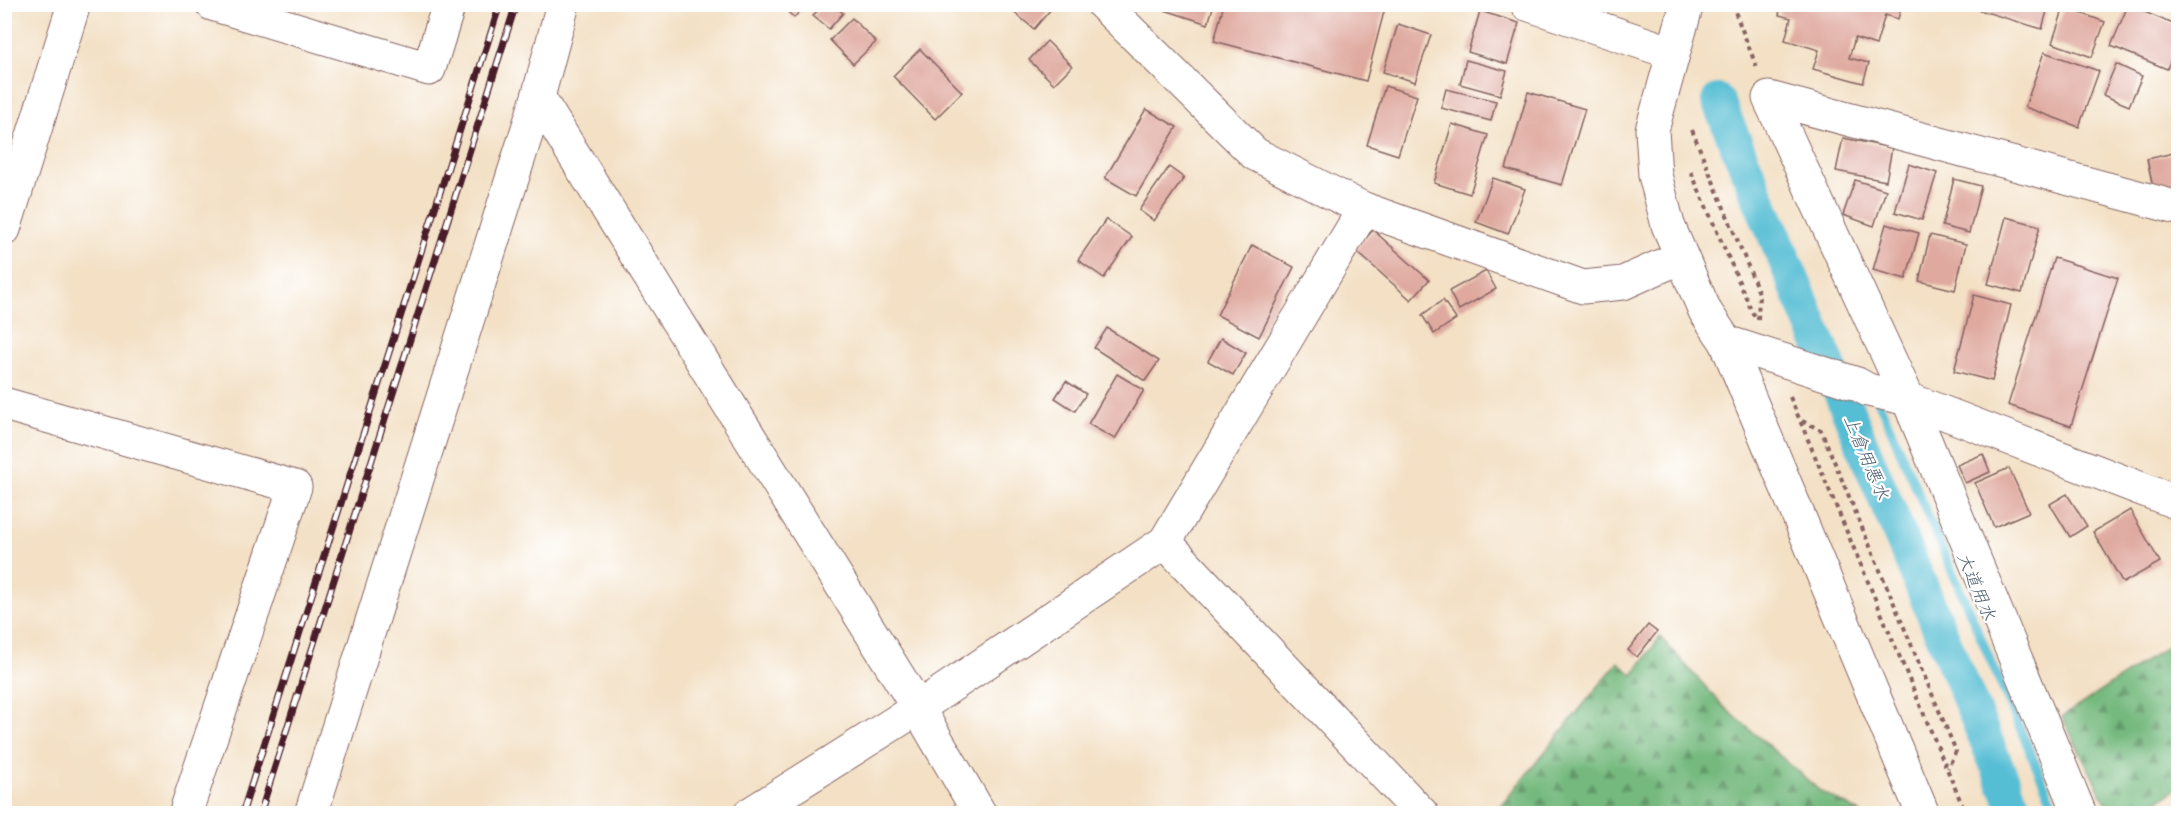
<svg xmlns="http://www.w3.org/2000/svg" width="2183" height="818" font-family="'Patrick Hand','Klee One',sans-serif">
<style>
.forest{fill:url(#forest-firs);stroke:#5f6c54;stroke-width:1.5}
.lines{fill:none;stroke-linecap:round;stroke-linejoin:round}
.stream{stroke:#57bed4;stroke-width:9}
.canal{stroke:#57bed4;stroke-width:34}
.building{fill:#dfa99f}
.minor-casing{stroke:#856361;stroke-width:35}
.path{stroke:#856361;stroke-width:4;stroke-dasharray:4.5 4.5;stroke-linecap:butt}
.minor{stroke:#fff;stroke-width:33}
.rail-casing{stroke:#4a1f2b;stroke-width:7}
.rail{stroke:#fff;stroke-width:4.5;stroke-dasharray:14;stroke-linecap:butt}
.labels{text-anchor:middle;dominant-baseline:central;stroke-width:4.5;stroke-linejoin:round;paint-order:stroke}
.water-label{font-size:18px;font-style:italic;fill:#4f5f6f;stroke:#fff}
</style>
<defs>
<pattern id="forest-firs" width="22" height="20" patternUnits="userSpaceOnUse" patternTransform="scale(1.5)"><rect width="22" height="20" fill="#74b97e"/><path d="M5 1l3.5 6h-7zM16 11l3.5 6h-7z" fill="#619667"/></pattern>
</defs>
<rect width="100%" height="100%" fill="#fff"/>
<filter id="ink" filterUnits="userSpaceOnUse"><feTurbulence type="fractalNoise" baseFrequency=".0167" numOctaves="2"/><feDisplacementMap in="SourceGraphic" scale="12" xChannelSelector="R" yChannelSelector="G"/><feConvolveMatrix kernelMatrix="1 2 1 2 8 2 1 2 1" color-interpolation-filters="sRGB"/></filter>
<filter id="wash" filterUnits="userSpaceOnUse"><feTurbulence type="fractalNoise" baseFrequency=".008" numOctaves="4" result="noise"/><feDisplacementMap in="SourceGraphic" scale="24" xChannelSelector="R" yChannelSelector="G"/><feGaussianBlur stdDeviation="1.35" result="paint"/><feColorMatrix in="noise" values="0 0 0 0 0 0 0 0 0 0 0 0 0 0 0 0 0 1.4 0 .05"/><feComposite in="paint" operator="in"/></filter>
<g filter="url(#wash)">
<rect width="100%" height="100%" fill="#f3e0c5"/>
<!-- forest -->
<g class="forest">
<polygon points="1660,637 1723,706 1820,791 1861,813 1495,813 1618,662 1633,675"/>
<polygon points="2178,639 2178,788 2139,813 2111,813 2062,717"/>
</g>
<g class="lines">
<!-- stream -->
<polyline class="stream" points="1878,400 2057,814"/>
<!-- canal -->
<polyline class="canal" points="1718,101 2017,814"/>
</g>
<g id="blocks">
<!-- building -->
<g class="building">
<polygon points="780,4 806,4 794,18"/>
<polygon points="823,4 833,4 843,13 829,29 813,16"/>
<polygon points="1004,4 1045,4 1051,9 1034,29"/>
<polygon points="1146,4 1214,4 1208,24"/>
<polygon points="1224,4 1386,4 1366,81 1214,41"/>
<polygon points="1781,4 1902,4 1898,19 1885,15 1876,45 1855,38 1849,58 1869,63 1863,83 1813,69 1819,50 1785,40 1791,18 1779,15"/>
<polygon points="1969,4 2049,4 2042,29 1969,7"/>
<polygon points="2128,5 2178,26 2178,42 2167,69 2111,46"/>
<polygon points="2064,7 2105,22 2092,57 2052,43"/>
<polygon points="1480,11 1519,23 1507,64 1468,52"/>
<polygon points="852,18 876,42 853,64 830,40"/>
<polygon points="1398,24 1431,35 1415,82 1383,72"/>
<polygon points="1047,41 1072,66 1054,84 1029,60"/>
<polygon points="920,49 962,92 935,119 893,76"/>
<polygon points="2044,52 2099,71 2079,127 2025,107"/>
<polygon points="1466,60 1507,71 1500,95 1460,84"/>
<polygon points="2116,64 2142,76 2129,106 2103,95"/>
<polygon points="1385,86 1417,96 1398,155 1367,145"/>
<polygon points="1446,89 1496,101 1491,121 1441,108"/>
<polygon points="1528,92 1585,109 1562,185 1506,169"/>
<polygon points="1146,109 1177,127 1136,196 1105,178"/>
<polygon points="1452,124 1488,135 1470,194 1434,183"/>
<polygon points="1843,138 1892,148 1886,181 1836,171"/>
<polygon points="2178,152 2178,191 2155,197 2147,159"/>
<polygon points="1909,164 1937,173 1922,220 1895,212"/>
<polygon points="1169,167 1184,178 1154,221 1139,210"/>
<polygon points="1493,178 1525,189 1508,234 1476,222"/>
<polygon points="1954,179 1981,186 1969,233 1942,226"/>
<polygon points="1855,180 1886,190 1874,226 1843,215"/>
<polygon points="2006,217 2040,226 2022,293 1988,284"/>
<polygon points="1106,219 1132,237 1104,278 1078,260"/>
<polygon points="1886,224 1919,233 1906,279 1873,270"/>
<polygon points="1373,230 1429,280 1411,300 1355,250"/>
<polygon points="1930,235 1966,244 1955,290 1919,281"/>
<polygon points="1252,245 1294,267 1259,337 1217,315"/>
<polygon points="2054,258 2118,278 2071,426 2008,405"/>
<polygon points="1486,271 1496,289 1459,310 1449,291"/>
<polygon points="1974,295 2011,305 1992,381 1954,371"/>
<polygon points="1443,300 1456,319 1434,334 1422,315"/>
<polygon points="1107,328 1159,361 1145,381 1094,348"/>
<polygon points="1221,338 1246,353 1233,375 1208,361"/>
<polygon points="1117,374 1144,390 1115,439 1088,424"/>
<polygon points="1066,381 1086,394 1075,411 1055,398"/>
<polygon points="1983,454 1990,472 1965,483 1957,465"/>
<polygon points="2009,468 2029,512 1994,527 1975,483"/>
<polygon points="2067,494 2087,526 2070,537 2050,504"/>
<polygon points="2130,510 2160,562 2123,583 2093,532"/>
<polygon points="1648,625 1657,632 1637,657 1628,650"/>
</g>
</g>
</g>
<g filter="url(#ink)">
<use href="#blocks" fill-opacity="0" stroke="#856361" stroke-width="1.5"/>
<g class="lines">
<!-- minor casing -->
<g class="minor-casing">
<g id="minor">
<polyline points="212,4 429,69 449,4"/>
<polyline points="1103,4 1255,154 1364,209 1583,287 1623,283 1681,257"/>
<polyline points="1527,4 1673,53"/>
<polyline points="1687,4 1652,130 1655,175 1668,225 1705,311 1726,342 1923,814"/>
<polyline points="538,97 918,708 980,814"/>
<polyline points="4,229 74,4"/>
<polyline points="1726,342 1857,384 1868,390 1908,399 2178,503"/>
<polyline points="4,404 295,487 185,814"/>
<polyline points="1165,542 1422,814"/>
<polyline points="311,814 538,97 563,4"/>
<polyline points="750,814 918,708 1165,542 1364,209"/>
<polyline points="2080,814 1908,399 1769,98 2178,208"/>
</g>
</g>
<!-- path -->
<g class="path">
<polyline points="1732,4 1757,68"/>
<polyline points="1692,130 1759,293 1758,320"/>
<polyline points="1691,172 1754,316"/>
<polyline points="1790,397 1966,814"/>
<polyline points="1802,421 1821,430 1956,751 1948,768"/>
</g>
<!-- minor -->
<use href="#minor" class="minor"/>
<!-- rail casing -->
<g class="rail-casing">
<g id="rail">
<polyline points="242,814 500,4"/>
<polyline points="260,814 516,4"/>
</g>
</g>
<!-- rail -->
<use href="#rail" class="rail"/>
</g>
</g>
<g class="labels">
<!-- water labels -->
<g class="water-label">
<text transform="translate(1867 457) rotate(67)">上倉用悪水</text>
<text transform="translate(1977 586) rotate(67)">大道用水</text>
</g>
</g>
<!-- margin -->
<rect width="2183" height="818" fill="none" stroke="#fff" stroke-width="24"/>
</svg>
